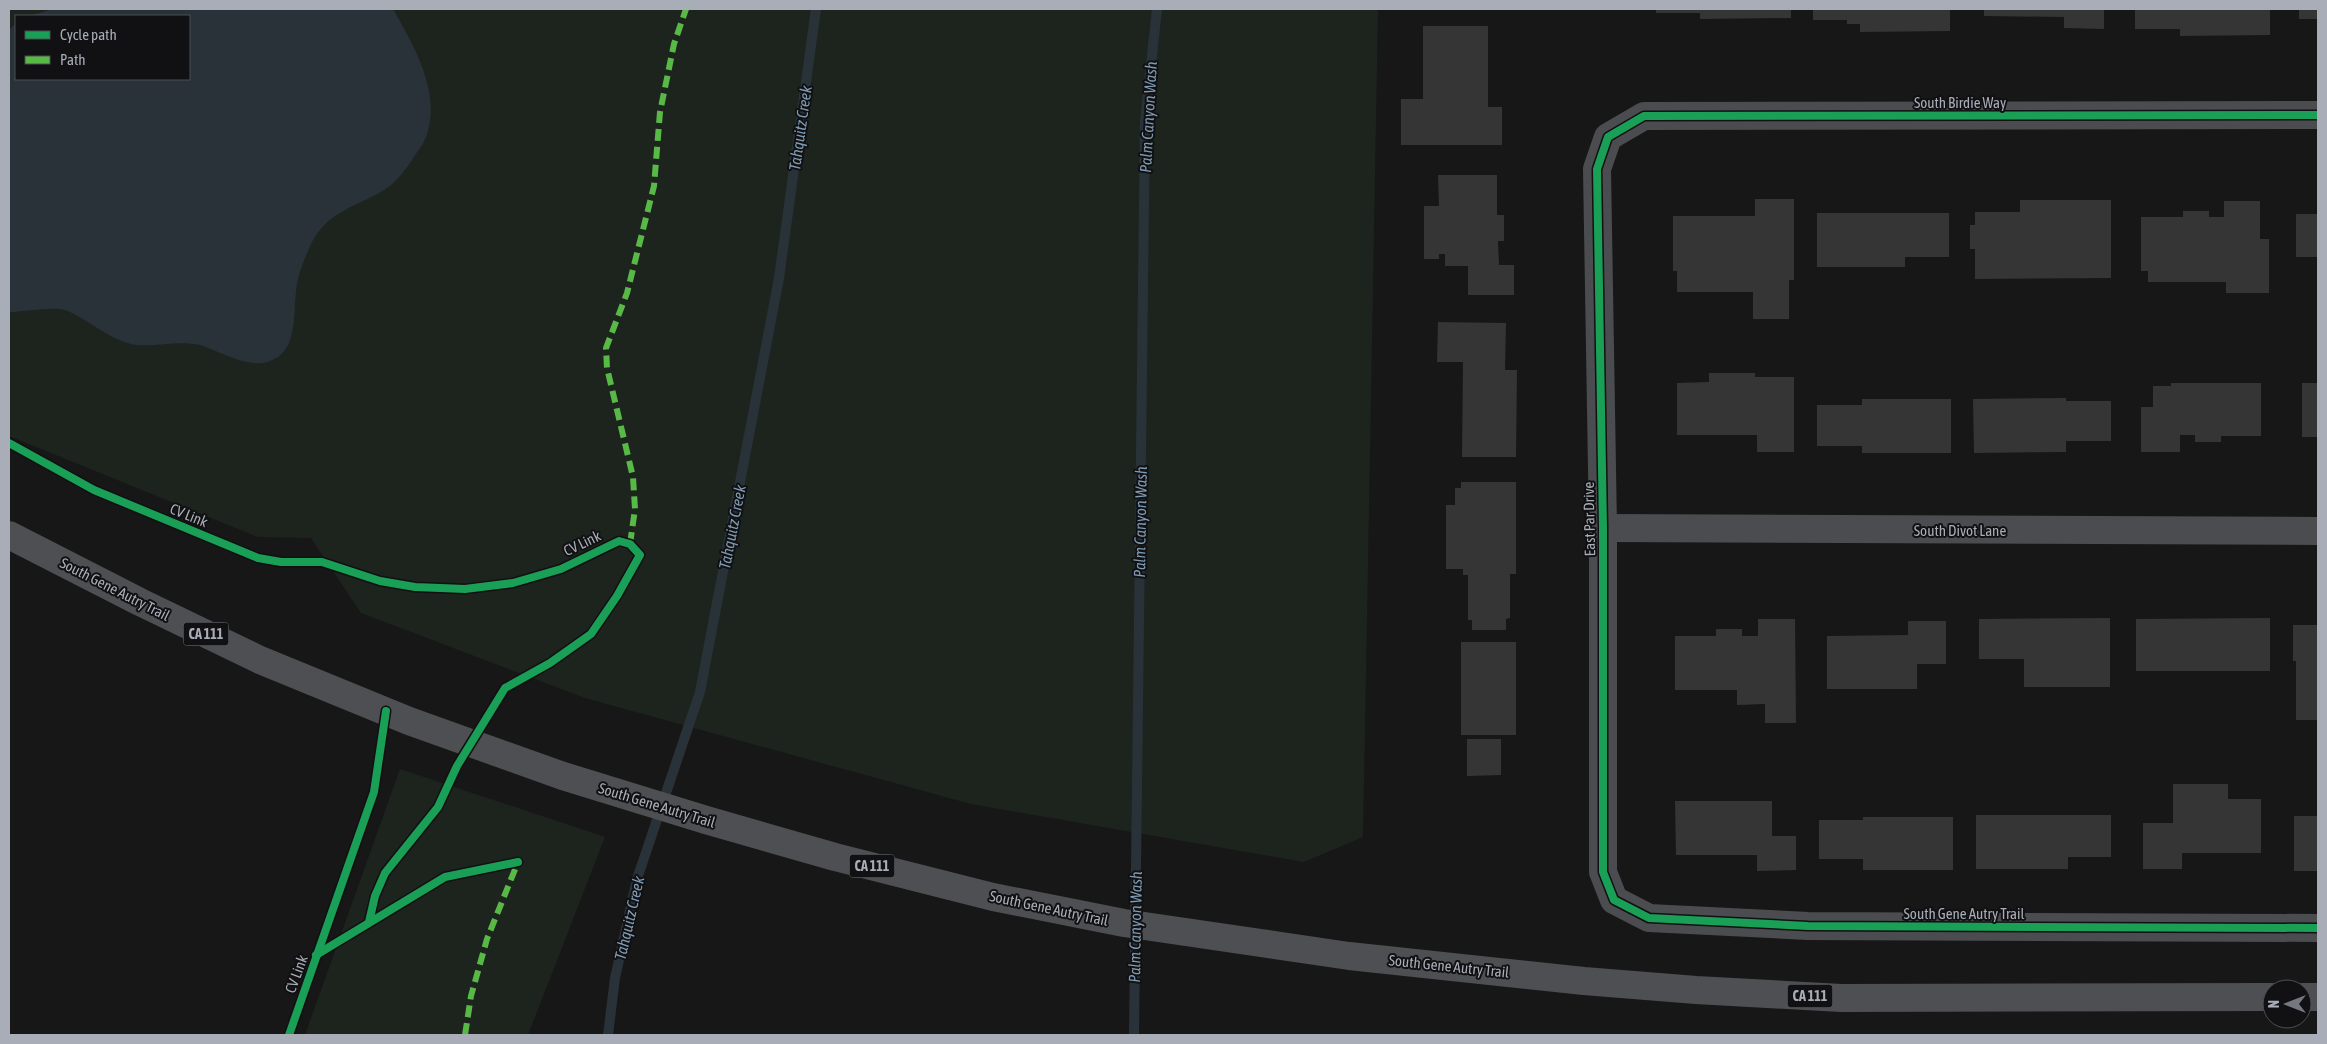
<svg xmlns="http://www.w3.org/2000/svg" width="2327" height="1044" font-family="'Asap Condensed',sans-serif">
<style>
.green{fill:#1d241e;fill-rule:evenodd}
.water{fill:#2a3239}
.lines{fill:none;stroke-linecap:round;stroke-linejoin:round}
.stream{stroke:#2a3239;stroke-width:10}
.building{fill:#353536}
.minor{stroke:#4b4c50;stroke-width:28}
.primary{stroke:#4d4f52;stroke-width:28}
.quiet{stroke:#58b947;stroke-width:6;stroke-dasharray:12 6;stroke-linecap:butt}
.cycleway-casing{stroke:#111113;stroke-width:11}
.cycleway{stroke:#1a9f57;stroke-width:8}
.labels{text-anchor:middle;dominant-baseline:central;stroke-width:4;stroke-linejoin:round;paint-order:stroke}
.shield{fill:#111113;stroke:#7b7e86;stroke-width:1}
.shield-label{font-size:14px;font-weight:bold;fill:#a8adb8}
.street-label{font-size:15px;fill:#a8adb8;stroke:#111113}
.water-label{font-size:16px;font-style:italic;fill:#7f9bb3;stroke:#111113}
</style>
<rect width="100%" height="100%" fill="#171717"/>
<!-- green -->
<g class="green">
<path d="M9,9h1369l-15,828 -59,25 -333,-58 -386,-106 -224,-85 -50,-75 -53,-1 -249,-101zM16,16h173v63h-173z"/>
<polygon points="400,769 605,837 528,1035 305,1035"/>
</g>
<!-- water -->
<path class="water" d="M53,9h340c21,37 49,84 33,128 -3,8 -10,16 -14,23 -9,13 -17,24 -31,32 -26,14 -55,22 -69,50 -7,15 -15,34 -16,50 -3,27 2,66 -34,71 -20,2 -43,-12 -62,-18 -20,-5 -43,2 -64,0 -26,-4 -47,-26 -71,-35 -9,-4 -44,2 -56,2v-282l7,-7v56h173v-63h-160z"/>
<g class="lines">
<!-- stream -->
<g class="stream">
<polyline points="608,1035 615,978 637,879 700,692 779,278 816,9"/>
<polyline points="1134,1035 1145,121 1157,9"/>
</g>
</g>
<!-- building -->
<g class="building">
<polygon points="1656,9 1791,9 1791,18 1700,19 1700,13 1656,13"/>
<polygon points="1813,9 1950,9 1950,31 1860,32 1860,24 1847,24 1847,20 1813,20"/>
<polygon points="1984,9 2104,9 2104,29 2064,28 2064,17 1984,16"/>
<polygon points="2135,9 2270,9 2270,35 2180,36 2180,29 2135,29"/>
<rect x="2299" y="9" width="19" height="10"/>
<polygon points="1423,26 1488,26 1488,107 1502,107 1502,145 1401,145 1401,99 1423,99"/>
<polygon points="1438,175 1497,175 1497,215 1504,215 1504,241 1498,241 1499,265 1514,265 1514,295 1468,295 1468,266 1445,266 1445,254 1439,254 1439,259 1424,259 1424,206 1439,206"/>
<polygon points="1755,199 1794,199 1794,280 1789,280 1789,319 1753,319 1753,292 1677,292 1677,271 1673,271 1673,216 1755,216"/>
<polygon points="2020,200 2111,200 2111,278 1975,279 1975,249 1970,249 1970,225 1975,225 1975,212 2020,212"/>
<polygon points="2224,201 2260,201 2260,239 2269,239 2269,293 2226,293 2226,282 2148,282 2148,271 2141,271 2141,217 2183,217 2183,211 2209,211 2209,217 2224,217"/>
<polygon points="1817,213 1949,213 1949,257 1905,257 1905,267 1817,267"/>
<rect x="2296" y="214" width="22" height="43"/>
<polygon points="1438,322 1506,323 1505,370 1517,370 1516,457 1462,457 1463,362 1437,362"/>
<polygon points="1709,373 1755,373 1755,377 1794,377 1794,452 1757,452 1757,435 1677,435 1677,383 1709,382"/>
<polygon points="2171,383 2261,383 2261,436 2221,436 2221,442 2195,442 2195,435 2180,435 2180,452 2141,452 2141,407 2153,407 2153,386 2171,386"/>
<rect x="2302" y="383" width="16" height="54"/>
<polygon points="2066,398 2066,401 2111,401 2111,441 2066,441 2066,452 1974,453 1973,399"/>
<polygon points="1862,399 1951,399 1951,453 1862,453 1862,446 1817,446 1817,405 1862,405"/>
<polygon points="1461,482 1516,482 1516,574 1510,574 1510,618 1506,619 1506,630 1472,630 1472,620 1468,620 1468,575 1463,575 1463,569 1446,569 1446,505 1455,505 1455,488 1461,488"/>
<polygon points="2110,618 2110,687 2024,687 2024,659 1979,659 1979,619"/>
<polygon points="2270,618 2270,671 2136,671 2136,619"/>
<polygon points="1758,619 1795,619 1796,723 1765,723 1765,704 1737,705 1737,690 1675,690 1675,636 1716,636 1716,629 1742,629 1742,636 1758,636"/>
<polygon points="1908,621 1946,621 1946,664 1917,664 1917,689 1827,689 1827,636 1908,635"/>
<polygon points="2293,625 2318,625 2318,720 2296,720 2296,661 2293,661"/>
<rect x="1461" y="642" width="55" height="93"/>
<polygon points="1467,739 1501,739 1501,775 1467,776"/>
<polygon points="2173,784 2228,784 2228,799 2261,799 2261,853 2182,853 2182,869 2143,869 2143,823 2173,823"/>
<polygon points="1675,801 1772,801 1772,836 1796,836 1796,870 1757,871 1757,855 1676,855"/>
<polygon points="1976,815 2111,815 2111,857 2068,857 2068,869 1976,869"/>
<rect x="2294" y="816" width="24" height="55"/>
<polygon points="1863,817 1953,817 1953,870 1863,870 1863,859 1819,859 1819,820 1863,820"/>
</g>
<g class="lines">
<!-- minor -->
<g class="minor">
<polyline points="2318,115 1644,116 1608,137 1597,169 1603,528 1603,872 1614,900 1649,918 1808,926 2318,928"/>
<polyline points="1603,528 2318,531"/>
</g>
<!-- primary -->
<g class="primary">
<polyline points="9,535 140,602 260,660 409,721 563,776 706,820 835,857 993,897 1124,923 1349,956 1584,981 1696,990 1841,998 2272,997"/>
<polyline points="2302,997 2318,997"/>
</g>
<!-- quiet -->
<g class="quiet">
<polyline points="630,544 635,509 633,477 607,368 606,348 627,293 654,186 660,112 674,44 686,9"/>
<polyline points="465,1035 471,996 487,939 518,862"/>
</g>
<!-- cycleway casing -->
<g class="cycleway-casing">
<g id="cycleway">
<polyline points="2318,115 1644,116 1608,137 1597,169 1603,528 1603,872 1614,900 1649,918 1808,926 2318,928"/>
<polyline points="9,443 94,490 258,558 281,562 322,562 380,581 415,587 465,589 513,583 561,569 619,541 630,544 640,555 617,596 591,634 550,663 505,688 457,766 438,807 385,873 375,896 369,922"/>
<polyline points="316,955 445,877 518,862"/>
<polyline points="289,1035 374,792 386,711"/>
</g>
</g>
<!-- cycleway -->
<use href="#cycleway" class="cycleway"/>
</g>
<g class="labels">
<!-- shield labels -->
<g class="shield">
<rect x="183.5" y="622.5" width="45" height="23" rx="4"/>
<rect x="849.5" y="854.5" width="45" height="23" rx="4"/>
<rect x="1787.5" y="984.5" width="45" height="23" rx="4"/>
</g>
<g class="shield-label">
<text x="206" y="634">CA 111</text>
<text x="872" y="866">CA 111</text>
<text x="1810" y="996">CA 111</text>
</g>
<!-- street labels -->
<g class="street-label">
<text x="1960" y="102">South Birdie Way</text>
<text transform="translate(189 515) rotate(22)">CV Link</text>
<text transform="translate(1589 519) rotate(-91)">East Par Drive</text>
<text x="1960" y="530">South Divot Lane</text>
<text transform="translate(582 543) rotate(-26)">CV Link</text>
<text transform="translate(115 589) rotate(27)">South Gene Autry Trail</text>
<text transform="translate(657 805) rotate(17)">South Gene Autry Trail</text>
<text transform="translate(1049 908) rotate(12)">South Gene Autry Trail</text>
<text x="1964" y="913">South Gene Autry Trail</text>
<text transform="translate(1449 966) rotate(6)">South Gene Autry Trail</text>
<text transform="translate(296 974) rotate(-70)">CV Link</text>
</g>
<!-- water labels -->
<g class="water-label">
<text transform="translate(1148 117) rotate(-87)">Palm Canyon Wash</text>
<text transform="translate(800 128) rotate(-82)">Tahquitz Creek</text>
<text transform="translate(1140 522) rotate(-89)">Palm Canyon Wash</text>
<text transform="translate(732 527) rotate(-79)">Tahquitz Creek</text>
<text transform="translate(629 918) rotate(-77)">Tahquitz Creek</text>
<text transform="translate(1135 927) rotate(-89)">Palm Canyon Wash</text>
</g>
</g>
<!-- border -->
<rect width="2327" height="1044" fill="none" stroke="#a8adb8" stroke-width="20"/>
<!-- legend -->
<rect x="15" y="15" width="175" height="65" fill="#111113" stroke="#4d4f55"/>
<rect x="25" y="31" width="25" height="8" fill="#1a9f57" stroke="#4d4f55"/>
<text x="60" y="40" font-size="15" fill="#a8adb8">Cycle path</text>
<rect x="25" y="56" width="25" height="8" fill="#58b947" stroke="#4d4f55"/>
<text x="60" y="65" font-size="15" fill="#a8adb8">Path</text>
<!-- north arrow -->
<g transform="translate(2287 1004) rotate(270)"><circle r="24" fill="#111113" stroke="#4d4f55"/>
<path d="M0-4L9 19L0 12L-9 19Z" fill="#757880"/>
<text y="-8" font-size="14" font-weight="bold" text-anchor="middle" fill="#a8adb8">N</text>
</g>
</svg>
